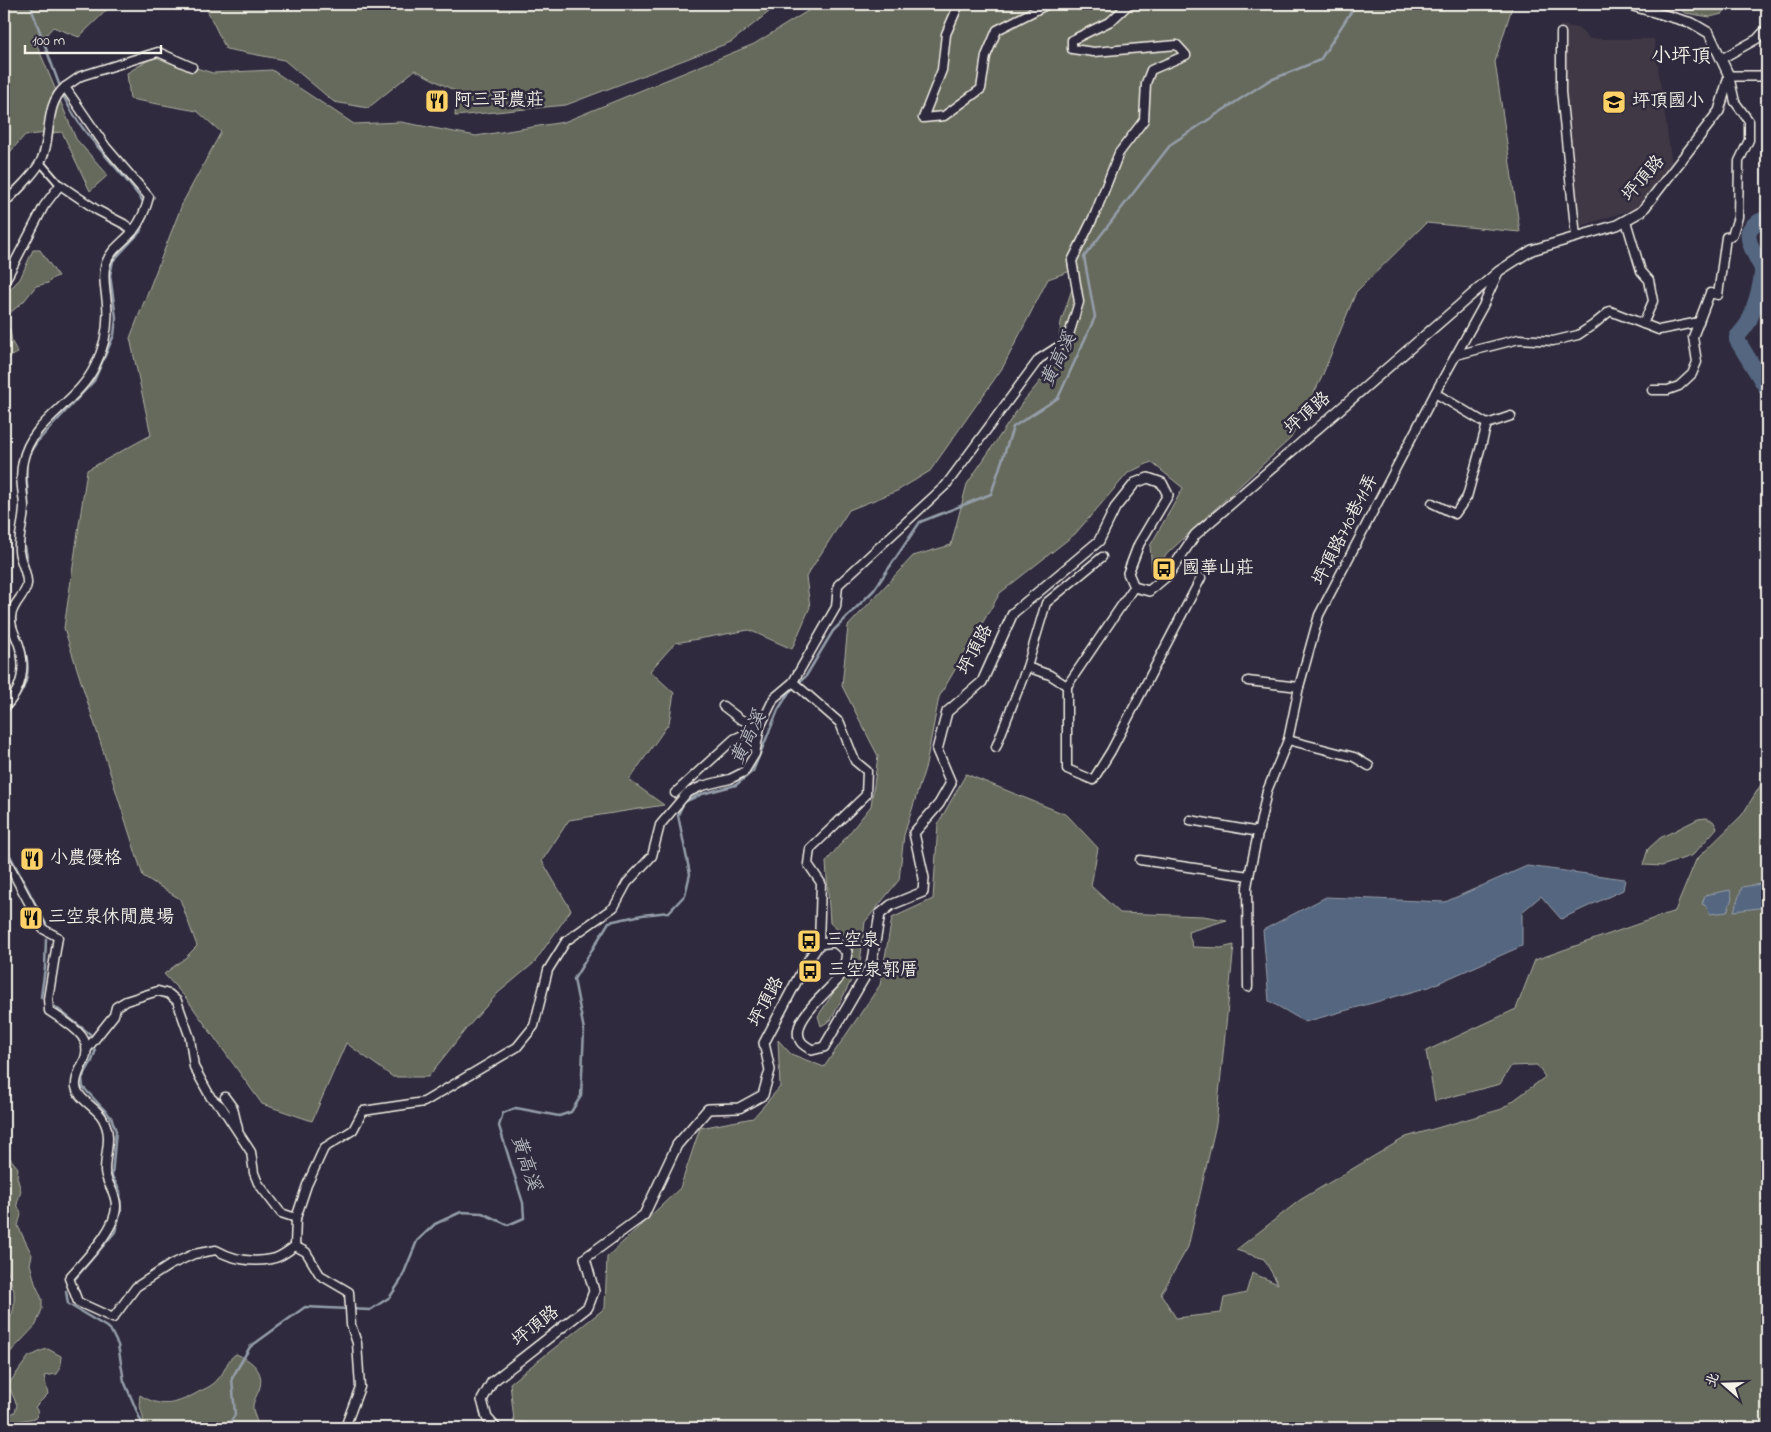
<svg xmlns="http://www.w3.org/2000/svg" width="1771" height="1432" font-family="'Indie Flower','LXGW WenKai TC',sans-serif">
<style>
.built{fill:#413745}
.green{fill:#666a5c;stroke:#adaea2}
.water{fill:#556680;stroke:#959eaa}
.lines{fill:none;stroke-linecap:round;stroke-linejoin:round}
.stream{stroke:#959eaa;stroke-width:2.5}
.river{stroke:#556680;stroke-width:16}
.pedestrian-casing{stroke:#f4f1e8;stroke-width:9}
.minor-casing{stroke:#f4f1e8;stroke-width:11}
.tertiary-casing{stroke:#f4f1e8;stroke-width:12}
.pedestrian{stroke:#2f2a3d;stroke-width:5.5}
.minor{stroke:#2f2a3d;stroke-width:8}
.tertiary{stroke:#2f2a3d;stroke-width:9}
.labels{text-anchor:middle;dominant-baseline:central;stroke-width:5;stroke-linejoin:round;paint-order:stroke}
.poi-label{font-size:18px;fill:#f4f1e8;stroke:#2f2a3d;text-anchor:start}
.street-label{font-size:18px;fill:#f4f1e8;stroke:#2f2a3d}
.water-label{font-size:19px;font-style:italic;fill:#b4b9be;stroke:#2f2a3d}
.quarter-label{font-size:20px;fill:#f4f1e8;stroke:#2f2a3d}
</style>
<rect width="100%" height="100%" fill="#2f2a3d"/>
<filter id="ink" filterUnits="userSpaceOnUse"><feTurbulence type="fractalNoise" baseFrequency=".02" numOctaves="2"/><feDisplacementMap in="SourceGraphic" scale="10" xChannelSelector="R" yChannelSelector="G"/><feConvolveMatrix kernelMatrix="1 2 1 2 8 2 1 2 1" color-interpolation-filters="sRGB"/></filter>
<g filter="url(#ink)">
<!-- built -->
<polygon class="built" points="1560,25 1578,28 1590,39 1654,39 1672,165 1637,208 1575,228"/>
<!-- green -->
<g class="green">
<polygon points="4,4 113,4 79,37 53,27 37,45 76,139 108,175 90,191 62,132 25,135 4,159"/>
<polygon points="204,4 779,4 731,42 566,105 455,116 457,92 415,70 368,108 334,102 284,60 226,49"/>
<polygon points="819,4 1513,4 1495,62 1520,232 1426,223 1356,292 1321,379 1291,438 1170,551 1152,570 1150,546 1183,488 1151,462 1128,473 1075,534 1000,593 939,697 926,765 904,835 899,880 865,922 860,963 831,1020 821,1026 818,1016 851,966 853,943 830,923 826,862 871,806 878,756 842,686 848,626 913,556 951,545 967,484 1022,403 1057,361 1061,322 1079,268 1048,279 1003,367 930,471 897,491 849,510 806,577 810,607 792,649 749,630 675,643 650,671 674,693 669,723 629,780 664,805 569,820 542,861 571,910 534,963 498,993 466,1029 428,1077 393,1077 346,1043 312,1121 262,1104 186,998 164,974 185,958 197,946 180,899 143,876 64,628 87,470 151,435 130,338 183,202 221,132 197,111 130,99 127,73 155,56 213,73 272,70 354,124 401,122 476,136 564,122 754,44"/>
<polygon points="1673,4 1731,4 1722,14 1710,17 1685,13"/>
<polygon points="33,250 40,250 58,276 53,278 48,283 36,286 24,301 10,313 4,325 10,329 12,342 18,353 7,358 4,361 4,295 20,279"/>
<polygon points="966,774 1067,815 1098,848 1091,886 1120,913 1203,916 1227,920 1188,932 1193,947 1221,948 1234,945 1216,1124 1188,1247 1161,1294 1176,1318 1221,1313 1224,1298 1246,1293 1252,1273 1278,1284 1264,1259 1236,1250 1300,1200 1406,1137 1502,1109 1545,1077 1537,1065 1511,1066 1500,1084 1435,1101 1426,1051 1516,1009 1535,960 1675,911 1696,860 1742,815 1767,775 1767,1428 553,1428 514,1421 510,1383 605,1308 607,1257 680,1188 700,1128 753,1118 780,1087 778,1040 791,1054 824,1067 880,985 892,918 933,899 938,824"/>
<polygon points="1706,818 1713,821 1717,828 1693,855 1662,866 1643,865 1648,849 1660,838 1698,819"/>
<path d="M9,1157l9,11 -1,9 4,14 -4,13c6,14 4,8 1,22l14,29 -2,9 5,19 7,16v10l-6,16 -32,34v-31l4,-9 4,-4 2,-9v-15l-10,-31v-87l5,-7 -2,-4z"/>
<path d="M48,1349l13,7 -1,13 -3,5 -13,2 4,18 -13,13 3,5 -2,6c-9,2 -19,1 -24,10h-8v-11l11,-5 2,-7 -9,-20 21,-29c7,-1 11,-6 19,-7z"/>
<path d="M236,1354c15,6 30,17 23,36 -2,5 -5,10 -6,15 -1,8 5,15 5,23h-115c3,-12 -6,-21 -3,-33 21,13 34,10 55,-1 8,-5 17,-7 23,-15 8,-8 8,-19 18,-25z"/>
</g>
<!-- water -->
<g class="water">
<polygon points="1527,866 1625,879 1623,890 1561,919 1541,896 1522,912 1522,946 1429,987 1305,1022 1269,1001 1263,930 1326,897 1445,902"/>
<polygon points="1767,883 1767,907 1734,911 1742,887"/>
<polygon points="1730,890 1732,898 1727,912 1710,914 1706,906 1702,904 1705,895"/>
</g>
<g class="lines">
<!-- stream -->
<g class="stream">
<polyline points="31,4 33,13 59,84"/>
<path d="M64,97c19,41 55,69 80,106"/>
<polyline points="29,454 36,443 94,381 114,335 116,318 110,275 113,261 140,232 146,217"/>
<path d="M27,518c4,-20 -3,-39 0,-59"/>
<polyline points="23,541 30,577"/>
<polyline points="16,628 15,614 23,600"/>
<path d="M4,714c22,-21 30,-42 18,-72"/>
<polyline points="4,844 46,924"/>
<polyline points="41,997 45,968 46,939"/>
<polyline points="54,1006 90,1034 92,1039"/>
<polyline points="75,1279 115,1232 121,1211 120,1191 112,1176 116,1131 111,1117 83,1087 82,1078 92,1061 95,1052 93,1044"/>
<polyline points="66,1291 68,1304 110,1329 118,1345 124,1381 144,1428"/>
<polyline points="226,1428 235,1415 232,1378 250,1347 305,1307 370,1310 390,1297 401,1280 417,1241 435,1224 461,1212 482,1213 508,1225 524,1218 523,1203 499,1126 503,1113 516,1108 559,1116 571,1112 581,1096 584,1030 574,979 609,922 642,915 669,912 685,895 690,874 678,815 684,802 702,794 736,785 753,771 778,710 789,692 806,676 833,631 874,590 920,522 991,494 1013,427 1058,398 1095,317 1084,257 1171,144 1268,81 1320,60 1356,4"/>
</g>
<!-- river -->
<path class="river" d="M1767,218c-23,8 -22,18 -11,39 2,5 6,9 6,14 0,13 -8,38 -13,50 -3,6 -8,11 -12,16v3l30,49"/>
<!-- pedestrian casing -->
<g class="pedestrian-casing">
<polyline id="pedestrian" points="40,162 60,185"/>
</g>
<!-- minor casing -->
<g class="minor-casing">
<g id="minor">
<polyline points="959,4 946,34 942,70 923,118 944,116 981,89 986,56 997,30 1048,4"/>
<polyline points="1561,33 1561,92 1576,237"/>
<polyline points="1721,59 1757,39 1767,28"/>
<path d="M4,203c10,-9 29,-28 36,-40 13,-24 3,-57 25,-76"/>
<polyline points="1626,221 1641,271 1649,280 1653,301 1643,324"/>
<polyline points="4,283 44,206 60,185 97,210 124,224 133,231"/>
<polyline points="1456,355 1519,339 1553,341 1578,335 1593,325 1610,311 1659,330 1699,322"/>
<polyline points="1652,390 1668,390 1679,386 1692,374 1697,362 1693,337 1710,293 1718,295 1726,237 1732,236 1738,217 1739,161 1749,140 1749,121 1735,102 1729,76"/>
<polyline points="1487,424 1511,416"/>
<polyline points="1432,503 1455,514 1467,497 1487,424 1435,393"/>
<polyline points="1102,557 1046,603 1027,667 1050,675 1067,686 1067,769 1093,780 1111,751 1201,578"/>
<polyline points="1248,681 1299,687"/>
<polyline points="793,682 840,723 855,761 867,771 866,795 810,849 808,864 821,883 819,944"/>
<polyline points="1067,686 1134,587"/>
<path d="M4,708c18,-18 23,-41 14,-66 -3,-8 -8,-15 -7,-25 1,-14 15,-22 16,-33 1,-11 -7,-22 -8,-33 -1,-15 5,-29 5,-45 -1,-15 -5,-29 -1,-45 8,-41 55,-58 72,-95 10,-20 14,-39 12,-62 -1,-13 -5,-29 -1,-41 5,-14 18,-21 27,-32 7,-9 13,-22 16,-34l-43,-50 -41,-60 16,-11 77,-24 34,15"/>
<polyline points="1288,740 1354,757 1369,766"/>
<polyline points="996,747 1027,667"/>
<polyline points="675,793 734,739 760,727 740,719 723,706"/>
<polyline points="1190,820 1259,832"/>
<path d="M4,856l39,73 15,8 -10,62 1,12c19,13 49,26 33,54 -3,7 -7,14 -6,22 3,14 21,20 27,32 10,18 2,32 2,52 1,13 11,20 11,35 0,24 -32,54 -47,72l9,24 35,16 23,-31 34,-22 24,-11 22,-4c16,9 36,13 55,9 9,-1 17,-8 24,-13l1,-28 11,-33 17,-37 29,-18 10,-19 61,-9 93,-55 17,-21 14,-56 18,-29 48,-34 13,-24 25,-27 8,-31 27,-32 15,-7 28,-7 14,-7 11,-18 5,-27 14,-29 19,-16 43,-75 2,-22 108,-100 93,-126 28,-18 12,-39 -7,-41 23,-47 24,-61 25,-33 2,-37 5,-13 35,-15 -9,-10 -83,7 -22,-3v-9l39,-19 18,-17"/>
<polyline points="1140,860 1249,876"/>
<polyline points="1248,987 1247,887 1249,876 1267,791 1288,740 1299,687 1319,615 1435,393 1483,306 1498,273"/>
<polyline points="87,1049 114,1015 116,1007 126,1001 158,991 169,994 177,1001 190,1038 194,1067 211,1098 221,1106 251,1152 254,1173 258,1183 281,1213 296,1218"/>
<polyline points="225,1097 233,1108 238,1129"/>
<polyline points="295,1246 306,1252 320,1275 349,1292 351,1325 357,1343 360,1387 347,1422 348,1428"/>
</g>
</g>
<!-- tertiary casing -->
<g class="tertiary-casing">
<g id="tertiary">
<polyline points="1626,4 1692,23 1709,33 1729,76"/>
<polyline points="1729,76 1767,76"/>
<path d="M496,1428l-9,-10 -5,-18 10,-18 96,-75 6,-16 -9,-33 59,-43 33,-70 31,-36 31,-1 24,-13 7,-25 -6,-27 40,-76 15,-23 16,-2 12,10c-1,10 -3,19 -10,28 -11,14 -51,44 -35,63 3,3 7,5 10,7l12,-3 47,-81 9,-52 11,-9 32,-13 1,-14 -10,-45 25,-29 12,-21 -14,-33 10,-38 35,-30 31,-69 86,-72 16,-33 20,-25 13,-5 14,5 6,12 -29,49 -11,29 6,14 15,4 19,-16 27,-40 304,-264 33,-21 85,-25 25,-14 77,-100 10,-35"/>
</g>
</g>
<!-- pedestrian -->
<use href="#pedestrian" class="pedestrian"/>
<!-- minor -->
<use href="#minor" class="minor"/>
<!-- tertiary -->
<use href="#tertiary" class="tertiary"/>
</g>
</g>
<!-- icons -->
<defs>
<g id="restaurant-square" transform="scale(1.25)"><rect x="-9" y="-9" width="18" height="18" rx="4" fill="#ffd166" stroke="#2f2a3d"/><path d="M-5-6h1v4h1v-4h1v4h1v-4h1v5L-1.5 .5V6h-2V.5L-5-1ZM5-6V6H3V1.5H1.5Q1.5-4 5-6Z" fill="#111"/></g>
<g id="school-square" transform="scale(1.25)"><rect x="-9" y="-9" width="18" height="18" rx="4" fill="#ffd166" stroke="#2f2a3d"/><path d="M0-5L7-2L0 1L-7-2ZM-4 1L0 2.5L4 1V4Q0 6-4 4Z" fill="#111"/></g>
<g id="bus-square" transform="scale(1.25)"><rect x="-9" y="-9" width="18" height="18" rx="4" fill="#ffd166" stroke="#2f2a3d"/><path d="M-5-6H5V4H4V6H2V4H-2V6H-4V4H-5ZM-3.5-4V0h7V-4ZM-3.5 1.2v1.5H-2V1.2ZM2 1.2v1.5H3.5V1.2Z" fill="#111"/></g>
</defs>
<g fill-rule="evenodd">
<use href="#restaurant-square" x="437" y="101"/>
<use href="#school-square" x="1614" y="102"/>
<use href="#bus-square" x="1164" y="569"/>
<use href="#restaurant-square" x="32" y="859"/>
<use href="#restaurant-square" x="31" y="918"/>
<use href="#bus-square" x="809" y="941"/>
<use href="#bus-square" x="810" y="971"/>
</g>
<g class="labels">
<!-- poi labels -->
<g class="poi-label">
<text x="454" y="101">阿三哥農莊</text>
<text x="1632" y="102">坪頂國小</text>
<text x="1182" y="569">國華山莊</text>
<text x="50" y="859">小農優格</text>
<text x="48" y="918">三空泉休閒農場</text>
<text x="826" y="941">三空泉</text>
<text x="828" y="971">三空泉郭厝</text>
</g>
<!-- street labels -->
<g class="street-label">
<text transform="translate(1644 179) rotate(-49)">坪頂路</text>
<text transform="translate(1308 414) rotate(-41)">坪頂路</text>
<text transform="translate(1346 530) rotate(-63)">坪頂路710巷11弄</text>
<text transform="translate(976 650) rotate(-62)">坪頂路</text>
<text transform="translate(767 1002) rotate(-62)">坪頂路</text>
<text transform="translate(536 1327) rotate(-38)">坪頂路</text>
</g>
<!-- water labels -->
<g class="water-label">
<text transform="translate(1059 360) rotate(-64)">黃高溪</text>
<text transform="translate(749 738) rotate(-64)">黃高溪</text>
<text transform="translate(525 1163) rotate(72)">黃高溪</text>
</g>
<!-- quarter labels -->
<g class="quarter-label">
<text x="1681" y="57">小坪頂</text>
</g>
</g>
<!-- margin -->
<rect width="1771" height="1432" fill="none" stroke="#2f2a3d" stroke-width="20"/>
<rect x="10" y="10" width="1751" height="1412" fill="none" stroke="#f4f1e8" stroke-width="2" filter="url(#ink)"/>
<!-- north arrow -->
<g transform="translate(1724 1384) rotate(290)" stroke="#2f2a3d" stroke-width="4" paint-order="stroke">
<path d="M0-4L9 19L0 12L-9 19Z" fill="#f4f1e8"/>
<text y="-8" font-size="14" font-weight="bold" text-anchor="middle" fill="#f4f1e8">北</text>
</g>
<!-- scale -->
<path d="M25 45v8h136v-8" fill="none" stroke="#f4f1e8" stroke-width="2.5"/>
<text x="32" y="45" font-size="15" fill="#f4f1e8" stroke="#2f2a3d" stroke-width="4" paint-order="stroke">100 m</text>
</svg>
